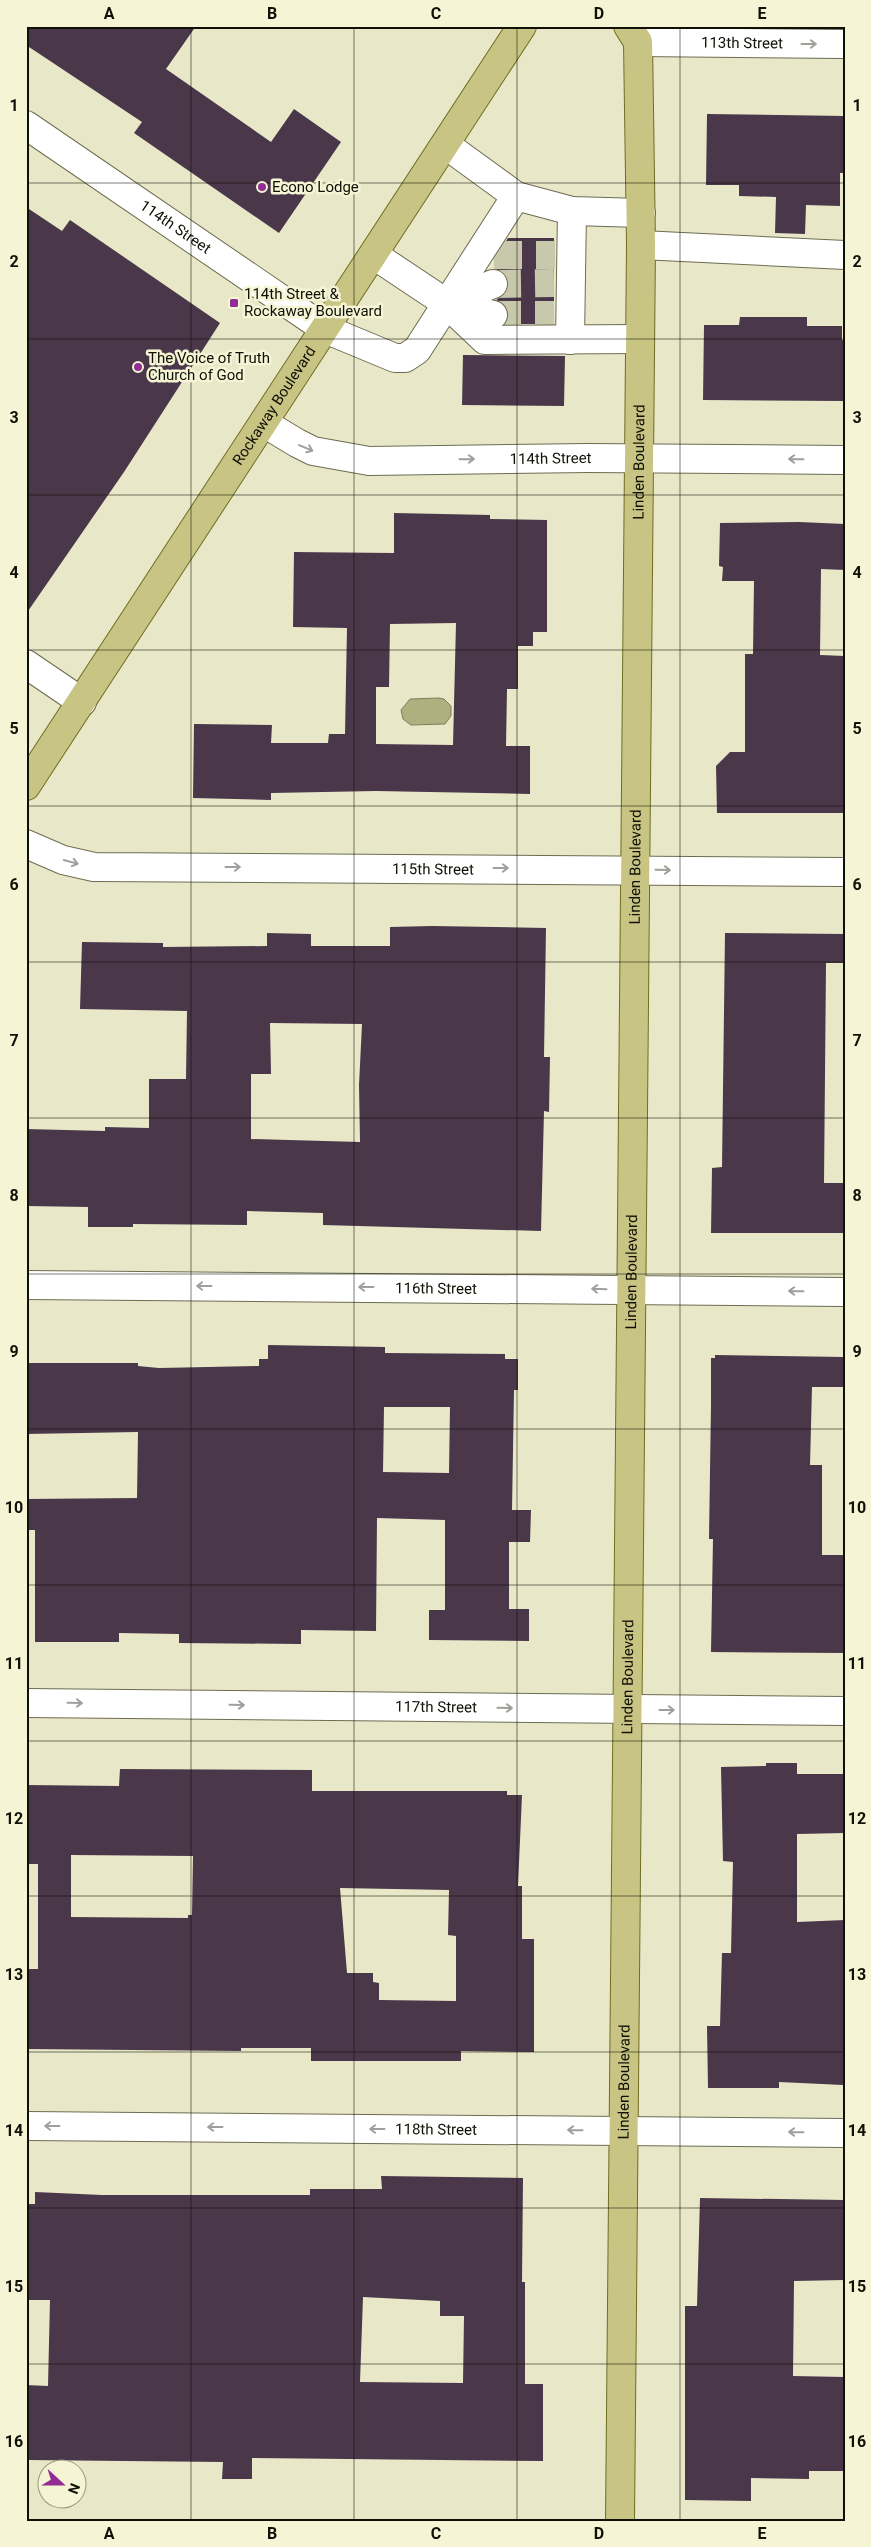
<svg xmlns="http://www.w3.org/2000/svg" width="871" height="2547" font-family="Roboto,sans-serif">
<style>
.water{fill:#b0af7e;stroke:#807f5a}
.building{fill:#4b374a;fill-rule:evenodd}
.lines{fill:none;stroke-linecap:round;stroke-linejoin:round}
.minor-tunnel{stroke:#c8c8ac;stroke-width:28;stroke-dasharray:28 14;stroke-linecap:butt}
.minor-casing{stroke:#6d6c51;stroke-width:30}
.major-casing{stroke:#706d23;stroke-width:30}
.minor{stroke:#fff;stroke-width:28}
.major{stroke:#c8c584;stroke-width:28}
.oneway{stroke:#9f9f9b}
.grid{fill:none;stroke:#101006;stroke-width:1;stroke-opacity:0.55}
.poi-dot{fill:#932d93;stroke:#f5f5d6;stroke-width:2}
.labels{text-anchor:middle;dominant-baseline:central;stroke-width:5;stroke-linejoin:round;paint-order:stroke}
.street-label{font-size:15px;fill:#101006;stroke:#f5f5d6}
.poi-label{font-size:15px;fill:#101006;stroke:#f5f5d6;text-anchor:start}
.neatline{fill:none;stroke:#101006;stroke-width:2}
.grid-label{font-size:16px;text-anchor:middle;font-weight:bold;fill:#101006}
</style>
<rect width="100%" height="100%" fill="#e8e8c9"/>
<!-- water -->
<polygon class="water" points="439,698 444,699 451,706 451,716 445,724 411,725 403,719 401,710 410,699"/>
<!-- building -->
<g class="building">
<polygon points="26,26 196,26 166,69 271,142 294,109 341,142 279,233 134,133 142,122 26,45"/>
<polygon points="707,114 845,116 845,173 840,173 840,206 806,205 805,234 775,233 776,197 739,196 739,185 706,185"/>
<polygon points="26,207 62,231 70,220 220,323 124,472 26,614"/>
<polygon points="508,238 554,238 554,324 505,324 508,319 508,310 504,304 496,300 506,293 508,286 508,279 502,271 494,269 494,259"/>
<polygon points="740,317 807,317 807,326 842,326 842,340 845,340 845,401 703,400 704,325 739,325"/>
<polygon points="463,355 565,356 564,406 462,405"/>
<path d="M394,513l96,2v4l57,1v112h-14v14h-15v43h-11l-1,57h24v48l-154,-3 -105,2v7l-78,-2 1,-74 78,1 -1,18h57l1,-9h16l2,-106 -54,-1 1,-75 100,1zM456,623l-3,122 -77,-1v-57h13l1,-63z"/>
<polygon points="799,522 845,524 845,570 821,569 820,655 845,656 845,813 717,813 716,766 730,752 745,752 745,654 753,654 754,581 722,581 723,567 719,566 720,523"/>
<path d="M432,926l114,2 -2,129h6l-1,55 -5,-1 -3,120 -218,-6v-12l-76,-2v14l-114,-1v3h-45v-20l-62,-1v-77l79,2v-4l44,1v-49h37l1,-68 -107,-2 2,-67 81,1v4l104,-1v-13l44,1v12h79v-19zM270,1023l92,1 -3,61 1,57 -109,-3v-65h20z"/>
<polygon points="725,933 845,934 845,963 826,963 824,1183 845,1183 845,1233 711,1233 712,1168 722,1167"/>
<path d="M268,1345l117,2v6l120,1v5h13v31h-4l-2,120h19l-1,32h-21v67h20v32l-100,-1v-30h16v-90l-68,-2 -1,113 -75,-1v14l-122,-1v-9l-60,-1v9h-84v-112h-9v-31l111,-1 1,-66 -112,2v-71h112v3l21,2 100,-2v-7h9zM384,1407h66l-1,66 -66,-1z"/>
<polygon points="715,1355 845,1357 845,1387 812,1387 810,1465 822,1465 822,1555 845,1555 845,1653 711,1652 713,1539 709,1539 711,1404 711,1358 715,1358"/>
<polygon points="766,1763 797,1763 797,1774 845,1774 845,1833 797,1834 797,1922 845,1920 843,2085 779,2082 779,2088 708,2088 707,2026 720,2026 722,1953 731,1953 733,1862 723,1861 721,1767 766,1766"/>
<path d="M120,1769l192,1v21h195v4h15l-4,91h4v53h12v113l-73,-1v10h-150v-13h-70v3l-215,-2v-80h12v-105h-12v-79l93,1zM71,1855l122,1 -1,59h-4v3l-117,-1zM340,1888l109,2 -1,45 8,1v65l-77,-1v-17l-6,-1v-9h-26z"/>
<path d="M381,2176l142,2 -1,104h3v102h18v77l-291,-3v21h-30l1,-17 -197,-2v-75l22,1 2,-86h-24v-96h9v-12l67,3h208v-6h72zM363,2297l77,4v15h24l-1,67 -103,-1z"/>
<polygon points="700,2198 845,2200 845,2280 794,2281 793,2376 845,2377 845,2471 809,2471 809,2479 751,2478 751,2501 685,2500 685,2306 697,2306"/>
</g>
<g class="lines">
<!-- minor-tunnel -->
<g class="minor-tunnel">
<polyline points="494,255 555,255"/>
<polyline points="493,284 554,283"/>
<polyline points="493,315 554,315"/>
</g>
<!-- minor casing -->
<g class="minor-casing">
<g id="minor">
<path id="s1" d="M638,42l207,2"/>
<path id="s2" d="M26,125l299,204 70,29h10l12,-8 99,-154 -70,-51"/>
<polyline points="516,196 572,211 641,213"/>
<polyline points="641,245 845,255"/>
<polyline points="374,255 446,303 485,340 640,339"/>
<polyline points="446,303 493,284"/>
<polyline points="448,303 493,315"/>
<polyline points="570,340 572,211"/>
<path id="s3" d="M264,423l33,20 16,8 56,10 219,-3 257,2"/>
<polyline points="26,664 82,702"/>
<path id="s4" d="M26,844l37,16 31,7 751,5"/>
<path id="s5" d="M26,1285l819,7"/>
<path id="s6" d="M26,1703l819,8"/>
<path id="s7" d="M26,2126l819,7"/>
</g>
</g>
<!-- major casing -->
<g class="major-casing">
<g id="major">
<path id="s8" d="M26,786l496,-760"/>
<path id="s9" d="M620,2521l21,-2276 -3,-203 -10,-16"/>
</g>
</g>
<!-- minor -->
<use href="#minor" class="minor"/>
<!-- major -->
<use href="#major" class="major"/>
</g>
<!-- one-way arrows -->
<defs><path id="oneway-shaft" d="M-6 0H5M1.5-3L5.5 0L1.5 3" fill="none" stroke-width="1.6" stroke-linecap="round" stroke-linejoin="round" transform="scale(1.25)"/></defs>
<g class="oneway">
<use href="#oneway-shaft" transform="translate(809 44)"/>
<use href="#oneway-shaft" transform="translate(306 448) rotate(23)"/>
<use href="#oneway-shaft" transform="translate(467 459) rotate(-1)"/>
<use href="#oneway-shaft" transform="translate(796 459) rotate(-179)"/>
<use href="#oneway-shaft" transform="translate(71 862) rotate(15)"/>
<use href="#oneway-shaft" transform="translate(233 867)"/>
<use href="#oneway-shaft" transform="translate(501 868)"/>
<use href="#oneway-shaft" transform="translate(663 870) rotate(1)"/>
<use href="#oneway-shaft" transform="translate(204 1286) rotate(-180)"/>
<use href="#oneway-shaft" transform="translate(366 1287) rotate(-180)"/>
<use href="#oneway-shaft" transform="translate(599 1289) rotate(-178)"/>
<use href="#oneway-shaft" transform="translate(796 1291) rotate(-179)"/>
<use href="#oneway-shaft" transform="translate(75 1703) rotate(1)"/>
<use href="#oneway-shaft" transform="translate(237 1705) rotate(1)"/>
<use href="#oneway-shaft" transform="translate(505 1708) rotate(1)"/>
<use href="#oneway-shaft" transform="translate(667 1710)"/>
<use href="#oneway-shaft" transform="translate(52 2126) rotate(-180)"/>
<use href="#oneway-shaft" transform="translate(215 2127) rotate(-180)"/>
<use href="#oneway-shaft" transform="translate(377 2129) rotate(-180)"/>
<use href="#oneway-shaft" transform="translate(575 2130) rotate(-179)"/>
<use href="#oneway-shaft" transform="translate(796 2132) rotate(-179)"/>
</g>
<!-- grid -->
<path class="grid" d="M191,26v2495M354,26v2495M517,26v2495M680,26v2495M26,183h819M26,339h819M26,495h819M26,650h819M26,806h819M26,962h819M26,1118h819M26,1274h819M26,1429h819M26,1585h819M26,1741h819M26,1896h819M26,2052h819M26,2208h819M26,2364h819"/>
<!-- markers -->
<g class="poi-dot">
<circle cx="262" cy="187" r="5"/>
<rect x="229" y="298" width="10" height="10" rx="2.5"/>
<circle cx="138" cy="367" r="5"/>
</g>
<g class="labels">
<!-- street labels -->
<g class="street-label">
<text stroke="none"><textPath href="#s1" startOffset="104">113th Street</textPath></text>
<text stroke="none"><textPath href="#s2" startOffset="181">114th Street</textPath></text>
<text stroke="none"><textPath href="#s8" startOffset="454">Rockaway Boulevard</textPath></text>
<text stroke="none"><textPath href="#s3" startOffset="295">114th Street</textPath></text>
<text stroke="none"><textPath href="#s9" startOffset="2059">Linden Boulevard</textPath></text>
<text stroke="none"><textPath href="#s9" startOffset="1654">Linden Boulevard</textPath></text>
<text stroke="none"><textPath href="#s4" startOffset="411">115th Street</textPath></text>
<text stroke="none"><textPath href="#s9" startOffset="1249">Linden Boulevard</textPath></text>
<text stroke="none"><textPath href="#s5" startOffset="410">116th Street</textPath></text>
<text stroke="none"><textPath href="#s9" startOffset="844">Linden Boulevard</textPath></text>
<text stroke="none"><textPath href="#s6" startOffset="410">117th Street</textPath></text>
<text stroke="none"><textPath href="#s9" startOffset="439">Linden Boulevard</textPath></text>
<text stroke="none"><textPath href="#s7" startOffset="410">118th Street</textPath></text>
</g>
<!-- poi labels -->
<g class="poi-label">
<text x="272" y="187">Econo Lodge</text>
<text x="244" y="294">114th Street &amp;<tspan x="244" dy="17">Rockaway Boulevard</tspan></text>
<text x="148" y="358">The Voice of Truth<tspan x="148" dy="17">Church of God</tspan></text>
</g>
</g>
<!-- border -->
<rect width="871" height="2547" fill="none" stroke="#f5f5d6" stroke-width="55"/>
<!-- north arrow -->
<g transform="translate(62 2484) rotate(111)"><circle r="24" fill="#f5f5d6" stroke="#999983"/>
<path d="M0-4L9 19L0 12L-9 19Z" fill="#932d93"/>
<text y="-8" font-size="14" font-weight="bold" text-anchor="middle" fill="#101006">N</text>
</g>
<rect x="28" y="28" width="816" height="2492" class="neatline"/>
<g class="grid-label">
<text x="109" y="19">A</text>
<text x="272" y="19">B</text>
<text x="436" y="19">C</text>
<text x="599" y="19">D</text>
<text x="762" y="19">E</text>
<text x="14" y="111">1</text>
<text x="857" y="111">1</text>
<text x="14" y="267">2</text>
<text x="857" y="267">2</text>
<text x="14" y="423">3</text>
<text x="857" y="423">3</text>
<text x="14" y="578">4</text>
<text x="857" y="578">4</text>
<text x="14" y="734">5</text>
<text x="857" y="734">5</text>
<text x="14" y="890">6</text>
<text x="857" y="890">6</text>
<text x="14" y="1046">7</text>
<text x="857" y="1046">7</text>
<text x="14" y="1201">8</text>
<text x="857" y="1201">8</text>
<text x="14" y="1357">9</text>
<text x="857" y="1357">9</text>
<text x="14" y="1513">10</text>
<text x="857" y="1513">10</text>
<text x="14" y="1669">11</text>
<text x="857" y="1669">11</text>
<text x="14" y="1824">12</text>
<text x="857" y="1824">12</text>
<text x="14" y="1980">13</text>
<text x="857" y="1980">13</text>
<text x="14" y="2136">14</text>
<text x="857" y="2136">14</text>
<text x="14" y="2292">15</text>
<text x="857" y="2292">15</text>
<text x="14" y="2447">16</text>
<text x="857" y="2447">16</text>
<text x="109" y="2539">A</text>
<text x="272" y="2539">B</text>
<text x="436" y="2539">C</text>
<text x="599" y="2539">D</text>
<text x="762" y="2539">E</text>
</g>
</svg>
